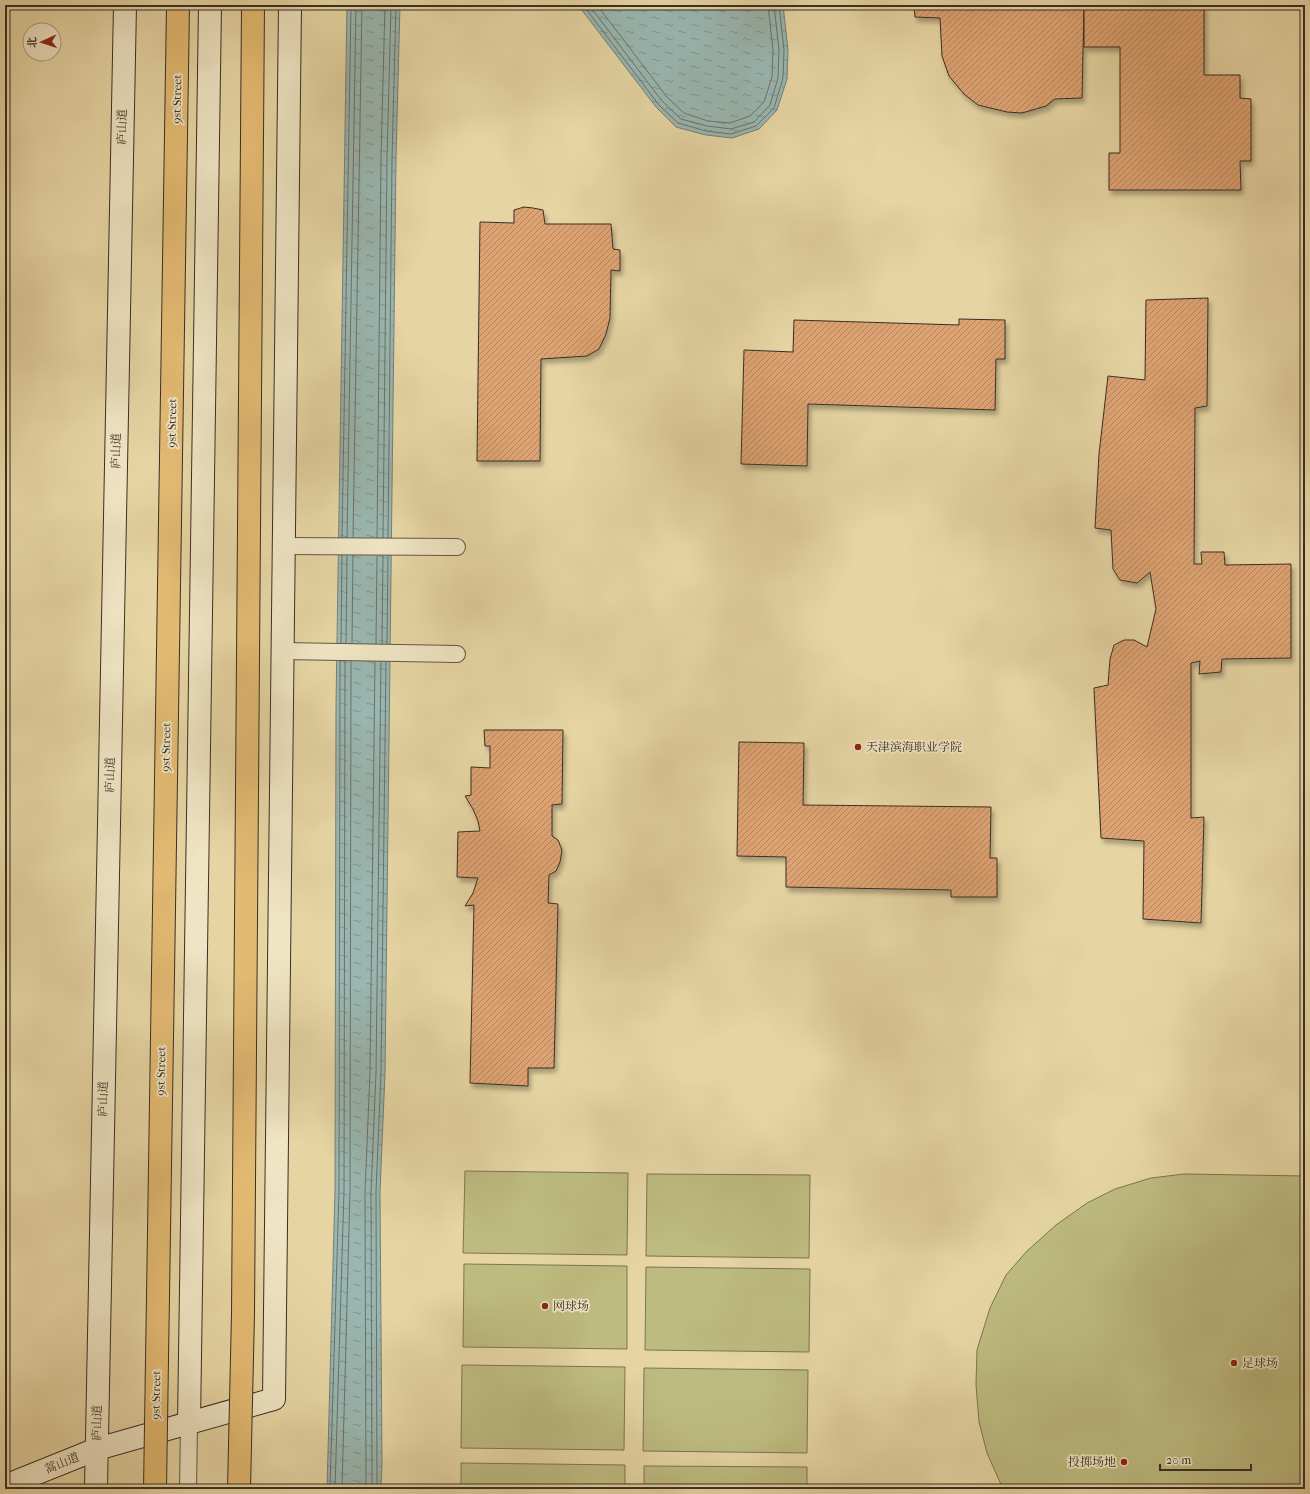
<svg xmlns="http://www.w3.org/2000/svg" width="1310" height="1494" font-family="'IM FELL French Canon','Noto Serif SC',serif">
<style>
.pitch{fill:#bdbb80;stroke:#7b7552}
.water{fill:url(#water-ripples);stroke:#738078}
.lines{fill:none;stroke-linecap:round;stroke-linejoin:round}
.shore{stroke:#69726a;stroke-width:1}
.building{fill:url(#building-hatch);stroke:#392f25;filter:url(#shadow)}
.lane-casing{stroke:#645844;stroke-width:18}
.secondary-casing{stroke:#392f25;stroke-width:24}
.lane{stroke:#efe4c3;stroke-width:16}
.secondary{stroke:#efe4c3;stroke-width:22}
.primary-bridge-casing{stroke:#392f25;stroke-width:24;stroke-linecap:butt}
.primary-bridge{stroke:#e3ba72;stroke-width:22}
.poi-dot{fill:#8f2418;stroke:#efe4c3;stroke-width:1.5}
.labels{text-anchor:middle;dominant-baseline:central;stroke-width:3.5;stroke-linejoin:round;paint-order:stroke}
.street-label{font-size:12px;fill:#392f25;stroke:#efe4c3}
.poi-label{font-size:12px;fill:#392f25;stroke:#efe4c3;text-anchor:start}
</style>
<defs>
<pattern id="water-ripples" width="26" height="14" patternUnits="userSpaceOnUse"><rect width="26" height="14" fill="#99b6b0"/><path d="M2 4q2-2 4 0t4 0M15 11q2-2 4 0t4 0" fill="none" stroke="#7e948f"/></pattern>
<pattern id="building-hatch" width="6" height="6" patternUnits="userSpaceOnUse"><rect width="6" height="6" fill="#dea372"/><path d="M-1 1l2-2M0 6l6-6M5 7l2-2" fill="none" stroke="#b5855d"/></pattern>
<filter id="shadow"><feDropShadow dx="2.5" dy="4.5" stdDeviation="2" flood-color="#0004"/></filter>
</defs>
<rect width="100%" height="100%" fill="#e6d5a3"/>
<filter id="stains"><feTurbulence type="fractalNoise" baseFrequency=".005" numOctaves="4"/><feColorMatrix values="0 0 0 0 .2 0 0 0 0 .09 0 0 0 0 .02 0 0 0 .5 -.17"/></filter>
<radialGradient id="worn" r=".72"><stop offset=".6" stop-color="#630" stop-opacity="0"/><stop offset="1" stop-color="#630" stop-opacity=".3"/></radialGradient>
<!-- pitch -->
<g class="pitch">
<polygon points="465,1171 628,1173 627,1255 463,1253"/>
<polygon points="647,1174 810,1175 809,1258 646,1256"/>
<polygon points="1184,1174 1305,1176 1305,1489 1003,1489 987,1453 979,1422 976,1385 977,1350 990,1308 1006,1275 1027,1251 1056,1225 1087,1203 1115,1189 1151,1178"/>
<polygon points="464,1264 627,1266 627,1349 463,1347"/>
<polygon points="646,1267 810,1269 809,1352 645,1350"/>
<polygon points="462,1365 625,1367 624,1450 461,1448"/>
<polygon points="644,1368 808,1370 807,1453 643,1451"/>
<polygon points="461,1463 625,1465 625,1489 461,1489"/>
<polygon points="644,1466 807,1467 807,1489 644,1489"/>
</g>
<!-- water -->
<g class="water">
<polygon points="347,5 400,5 396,159 385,1073 380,1192 382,1464 381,1489 327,1489 335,1191 336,704"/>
<polygon points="578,5 783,5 788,50 787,79 777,110 759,129 732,138 706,135 676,127 656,107"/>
</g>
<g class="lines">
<!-- shore -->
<g class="shore">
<polyline points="583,5 659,105 678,123 706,131 731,134 756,126 774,108 783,78 784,50 779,5"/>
<polyline points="589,5 662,101 681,119 707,126 731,129 754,122 770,105 778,78 779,50 774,5"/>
<polyline points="597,5 667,97 684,113 708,121 730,123 750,116 764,102 772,77 773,50 768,5"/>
<polyline points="342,537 351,5"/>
<polyline points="347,537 356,5"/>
<polyline points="353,537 362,5"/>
<polyline points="377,538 381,158 385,5"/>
<polyline points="383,538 387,159 391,5"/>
<polyline points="388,538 392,159 396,5"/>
<polyline points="341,643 342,555"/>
<polyline points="346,643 347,555"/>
<polyline points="352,643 353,555"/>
<polyline points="376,644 377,556"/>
<polyline points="382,644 383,556"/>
<polyline points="387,644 388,556"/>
<polyline points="330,1489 339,1191 340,661"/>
<polyline points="335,1489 344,1191 345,661"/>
<polyline points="342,1489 350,1191 351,661"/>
<polyline points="366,1489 365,1192 370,1072 375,662"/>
<polyline points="372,1489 371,1192 376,1073 381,662"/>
<polyline points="377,1489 376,1192 381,1073 386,662"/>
</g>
</g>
<!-- building -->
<g class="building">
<polygon points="914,5 1084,5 1082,98 1055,99 1046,106 1022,113 1007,112 978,105 964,94 949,76 942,56 940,18 915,17"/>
<polygon points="1084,5 1204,5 1204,75 1240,75 1240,98 1251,99 1251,161 1240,161 1241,190 1109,190 1109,153 1120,153 1120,47 1084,47"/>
<polygon points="524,207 533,208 543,210 545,224 611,224 613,249 620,250 620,271 611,270 610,318 606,334 599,349 587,356 541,359 540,461 477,461 480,222 514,223 514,210"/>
<polygon points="1208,298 1207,406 1195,408 1194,564 1202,564 1201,552 1224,552 1225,565 1291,564 1291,658 1222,659 1221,672 1199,674 1200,661 1191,663 1191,818 1204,817 1201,923 1143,919 1144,841 1101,838 1094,688 1108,685 1110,659 1114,645 1124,640 1134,640 1147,647 1156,609 1150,572 1137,583 1120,580 1113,569 1111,530 1095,528 1099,454 1108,376 1145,380 1146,300"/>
<polygon points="959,319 1005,320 1005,359 996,359 995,410 808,404 807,466 741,464 744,350 793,352 794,320 959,325"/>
<polygon points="484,730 563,730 562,804 552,805 552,836 558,840 562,850 560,862 556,871 549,875 548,903 558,904 554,1068 528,1068 528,1086 470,1083 474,905 465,906 473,893 478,878 457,877 458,832 480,831 478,821 473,809 465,796 471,795 471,767 490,768 490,746 485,746"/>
<polygon points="739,742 804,743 803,805 991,807 990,858 997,858 997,897 951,897 951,890 786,887 786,857 737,856"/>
</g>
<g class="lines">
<!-- lane casing -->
<g class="lane-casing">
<g id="lane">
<polyline points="284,546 457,547"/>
<polyline points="283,651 457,654"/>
<polyline points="188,1489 189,1423"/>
</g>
</g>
<!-- secondary casing -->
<g class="secondary-casing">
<g id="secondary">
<polyline points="189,1423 210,5"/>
<polyline points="5,1486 97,1449 274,1399 290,5"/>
<polyline points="96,1489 125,5"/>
</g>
</g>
<!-- lane -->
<use href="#lane" class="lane"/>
<!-- secondary -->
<use href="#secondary" class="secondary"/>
<!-- primary-bridge casing -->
<g class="primary-bridge-casing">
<g id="primary-bridge">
<polyline points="155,1489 178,5"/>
<polyline points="239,1489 243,1313 253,5"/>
</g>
</g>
<!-- primary-bridge -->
<use href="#primary-bridge" class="primary-bridge"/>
</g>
<!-- markers -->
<g class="poi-dot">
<circle cx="858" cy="747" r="4"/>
<circle cx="545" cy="1306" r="4"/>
<circle cx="1234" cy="1363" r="4"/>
<circle cx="1124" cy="1462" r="4"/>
</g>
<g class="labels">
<!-- street labels -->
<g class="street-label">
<text transform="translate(177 99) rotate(-89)">9st Street</text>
<text transform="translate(122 127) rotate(-89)">庐山道</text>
<text transform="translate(172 423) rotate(-89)">9st Street</text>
<text transform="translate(116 451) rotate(-89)">庐山道</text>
<text transform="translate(166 747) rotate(-89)">9st Street</text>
<text transform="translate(110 775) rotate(-89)">庐山道</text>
<text transform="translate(161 1071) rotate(-89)">9st Street</text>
<text transform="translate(103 1099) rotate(-89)">庐山道</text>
<text transform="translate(156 1395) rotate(-89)">9st Street</text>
<text transform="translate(97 1423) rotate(-89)">庐山道</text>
<text transform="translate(62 1463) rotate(-22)">蒿山道</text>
</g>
<!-- poi labels -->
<g class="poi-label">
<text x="866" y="747">天津滨海职业学院</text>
<text x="553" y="1306">网球场</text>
<text x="1242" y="1363">足球场</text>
<text x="1116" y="1462" text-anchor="end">投掷场地</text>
</g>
</g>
<!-- margin -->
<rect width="1310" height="1494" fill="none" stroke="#e6d5a3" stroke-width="20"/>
<rect x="6" y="6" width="1298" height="1482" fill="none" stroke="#392f25" stroke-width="2"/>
<rect x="10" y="10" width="1290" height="1474" fill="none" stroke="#392f25"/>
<!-- north arrow -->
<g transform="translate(42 42) rotate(267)"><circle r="19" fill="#efe4c3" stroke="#a69c84"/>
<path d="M0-3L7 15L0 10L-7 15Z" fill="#8f2418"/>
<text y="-6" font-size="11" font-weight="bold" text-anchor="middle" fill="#392f25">北</text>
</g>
<!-- scale -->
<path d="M1160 1464v6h91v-6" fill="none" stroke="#392f25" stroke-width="2"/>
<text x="1166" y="1464" font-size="12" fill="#392f25" stroke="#efe4c3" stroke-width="3" paint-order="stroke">20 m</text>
<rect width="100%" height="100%" filter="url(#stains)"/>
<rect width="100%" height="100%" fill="url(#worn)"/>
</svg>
